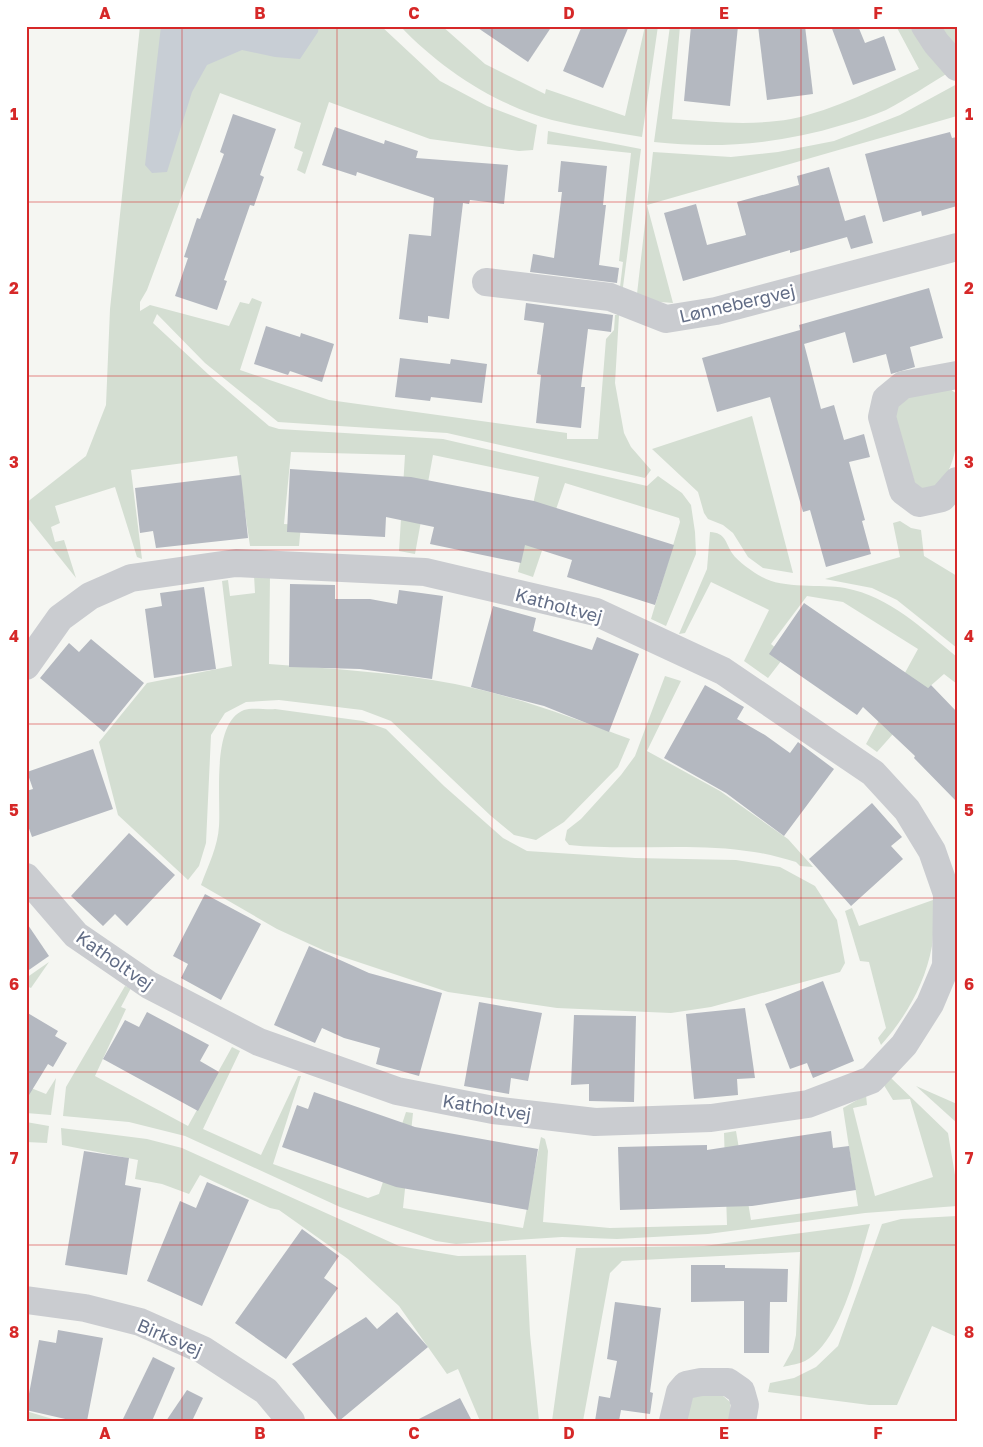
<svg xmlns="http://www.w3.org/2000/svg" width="983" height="1447" font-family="'Golos Text',sans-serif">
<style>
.green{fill:#d4ded2}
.water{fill:#c8ced5}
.building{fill:#b4b8c0}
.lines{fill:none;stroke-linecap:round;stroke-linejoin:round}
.minor{stroke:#caccd0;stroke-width:28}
.grid{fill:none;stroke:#d62828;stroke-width:1;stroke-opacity:0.55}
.labels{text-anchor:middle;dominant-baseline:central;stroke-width:5;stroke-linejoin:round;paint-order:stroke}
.street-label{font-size:18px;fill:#626d86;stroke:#fff}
.neatline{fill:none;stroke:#d62828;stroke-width:2}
.grid-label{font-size:16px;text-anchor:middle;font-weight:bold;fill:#d62828}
</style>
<rect width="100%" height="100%" fill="#f5f6f2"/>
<!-- green -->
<g class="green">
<polygon points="140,26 381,26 440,81 487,106 537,125 533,150 519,151 430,139 329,102 305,174 297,170 303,152 294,148 301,123 220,93 147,290 140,302 140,311 150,305 229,326 240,302 249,304 252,298 262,302 240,370 329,400 567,433 567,439 598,439 606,339 614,330 615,315 619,315 615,383 624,433 631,447 651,470 645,478 447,433 278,422 205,363 157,314 153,323 208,374 269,426 279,429 443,439 647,486 658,476 682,493 691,505 695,532 696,554 666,626 651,619 680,522 679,518 565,483 533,577 518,572 539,477 433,455 415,554 399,551 405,455 291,452 284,524 301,525 299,546 250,546 237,456 131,470 142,559 137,557 115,487 55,506 60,523 51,527 55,542 64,540 76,578 28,518 26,503 86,456 106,405 110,309"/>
<path d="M400,26h42l43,38 60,30 1,-5 79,27 20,-90h13l-16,111c-30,-5 -61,-10 -90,-17 -58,-16 -111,-51 -152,-94z"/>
<path d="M670,26h10l-8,93c40,3 80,7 119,0 44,-9 87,-32 128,-50l-23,-43h18l34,47c-20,12 -41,26 -62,37 -14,6 -29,11 -44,15 -62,19 -124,24 -188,17z"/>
<polygon points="938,26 957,26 957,49"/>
<polygon points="957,84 957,116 647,205 673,303 649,301 637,294 653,152 731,157 778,152 834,141 900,115"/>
<polygon points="548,131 641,149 623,287 620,287 623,262 619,261 631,153 547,144"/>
<path d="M950,389l7,5c0,43 4,59 -19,97l-20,2 -26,-83 19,-14z"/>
<polygon points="752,416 793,573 763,568 748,557 733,533 723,525 708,519 704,513 698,492 652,449"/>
<polygon points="900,521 911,528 921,530 924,556 957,576 957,648 897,600 872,588 825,579 900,557 893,523"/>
<path d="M710,532c16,1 15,10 22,21 6,9 21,19 30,24 21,12 59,7 83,11 46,9 76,40 112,69v27l-13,-10 -49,43 6,8 -24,27 -11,-8 52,-95 -75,-47 -36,-6 -36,48 14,12 -17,22 -24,-17 25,-51 -58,-28 -26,51 -6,1 28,-65z"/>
<path d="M254,575h16l-1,89c62,5 126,8 186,20 60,12 118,34 175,55l-12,28 -54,55 -28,18 -22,-5 -23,-19 -100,-95 -29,-11 -83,-10 -33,2 -21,11 -14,22 -5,108 -7,23 -11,14 -70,-65 -19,-73 48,-59 85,-17 -10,-85 6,-1 2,16 25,-3z"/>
<path d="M665,676l16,5 -34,70 73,40 68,48 25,28 -13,-1 -4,-4c-14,-4 -28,-8 -42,-10 -59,-10 -124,-1 -185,-7l-4,-5 2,-10 14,-11 40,-44 14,-19z"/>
<path d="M275,709l88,12 23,8 58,57 59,52 24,13 108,7 101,2 44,7 35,19 22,34 8,43 -5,9 -129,35 -40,6 -114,-5 -109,-16 -123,-41 -48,-22 -76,-44c7,-19 17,-39 18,-59 2,-29 -8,-103 25,-116 8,-3 23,0 31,-1z"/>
<path d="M933,900c0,15 1,31 -1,46 -7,38 -26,71 -51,99l-3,-7 8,-10 -17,-66 -9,-1 -15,-50 7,-3 7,18z"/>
<polygon points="49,962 31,988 26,986 26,978"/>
<polygon points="125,986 131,988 121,1007 126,1009 95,1076 188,1126 232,1047 240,1051 203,1129 261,1155 298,1076 301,1076 273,1164 368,1198 379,1194 406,1112 413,1113 403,1208 523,1228 541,1137 545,1139 548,1151 543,1222 610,1228 727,1225 724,1133 736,1131 751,1220 858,1206 843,1108 866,1095 867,1105 853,1108 875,1196 933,1177 910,1099 893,1100 882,1082 890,1077 948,1133 957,1187 957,1206 865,1213 708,1234 617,1239 562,1237 456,1244 436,1241 340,1207 185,1136 129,1122 63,1116 66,1087"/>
<polygon points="56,1078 51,1115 26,1113 26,1086 46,1094"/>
<polygon points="916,1086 957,1104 957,1123"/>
<polygon points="26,1122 49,1126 47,1143 26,1142"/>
<polygon points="61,1128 147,1139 182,1148 399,1246 458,1256 526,1255 530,1334 539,1421 480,1421 458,1369 447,1374 399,1306 348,1259 279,1210 270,1208 200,1175 189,1194 162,1184 135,1179 138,1160 62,1145"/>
<polygon points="957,1216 957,1337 932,1326 897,1405 869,1405 768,1392 770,1383 794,1378 816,1367 838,1346 882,1224 901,1219"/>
<path d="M870,1224c-12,39 -28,117 -65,137 -6,3 -15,4 -22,6l10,-18 3,-14 4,-83 -178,9 -12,12 -27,148h-31l24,-173 128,-2z"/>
<polygon points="701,1390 722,1395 730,1402 731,1414 729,1421 686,1421 693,1396"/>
<polygon points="26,1411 59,1421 26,1421"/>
</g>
<!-- water -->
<polygon class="water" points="161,26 319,26 318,32 300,59 275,57 242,50 207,65 192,92 167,172 152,173 145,165"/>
<!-- building -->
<g class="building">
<polygon points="475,26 552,26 528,62"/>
<polygon points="582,26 629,26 603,88 563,71"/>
<polygon points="691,26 738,26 730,106 684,101"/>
<polygon points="758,26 805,26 813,94 767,100"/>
<polygon points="831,26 858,26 865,43 884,36 896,70 853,85"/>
<polygon points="233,114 276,129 260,175 264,177 254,206 250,205 224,280 227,281 217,310 175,296 188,258 184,257 197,218 200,219 224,154 220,152"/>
<polygon points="335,127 384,144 385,140 418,151 416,158 508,165 504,204 470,200 469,204 463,203 449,319 428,316 428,323 399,319 409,234 431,236 434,198 357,172 356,176 322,165"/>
<polygon points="950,132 952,138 957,137 957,206 922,216 921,211 883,222 865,154"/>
<polygon points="561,161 607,166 603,205 606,205 599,265 619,268 617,283 530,272 533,254 554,258 562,192 558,192"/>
<polygon points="829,167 845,221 865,215 873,243 851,249 847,237 790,253 790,250 683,281 664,213 696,204 707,245 746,235 737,202 799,185 797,176"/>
<polygon points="929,288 943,338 910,347 915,367 891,374 886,354 853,363 845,332 804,344 802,336 821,409 834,405 844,440 864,434 870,457 849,462 865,520 862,521 871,554 826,567 810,510 803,512 770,397 717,412 702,358 800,330 799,325"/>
<polygon points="526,303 613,315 611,332 588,329 581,387 585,387 581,428 536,423 541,375 537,374 544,323 524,320"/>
<polygon points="266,326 300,337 301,333 334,344 322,382 290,371 288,375 254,364"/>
<polygon points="400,358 450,364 451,359 487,364 482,403 431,397 430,401 395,397"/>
<polygon points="290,469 411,477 534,501 674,545 655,605 567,577 572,560 525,545 521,563 430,544 434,527 386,517 385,537 287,532"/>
<polygon points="241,475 248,538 156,548 153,531 140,533 135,488"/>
<polygon points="290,584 335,585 335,599 370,599 397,604 399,590 443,596 432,679 360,669 289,667"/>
<polygon points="204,587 216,669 154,678 145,609 162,606 160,593"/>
<polygon points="804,603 928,688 931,685 957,712 957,802 914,758 915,756 863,707 857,715 769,654"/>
<polygon points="493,606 536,618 533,631 592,650 597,637 639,654 609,732 544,706 471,687"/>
<polygon points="91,639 144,683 104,732 40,678 69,643 79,652"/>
<polygon points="705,685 744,707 737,719 765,735 790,753 798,742 834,769 784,836 726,793 664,758"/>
<polygon points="93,749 113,809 32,837 26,820 26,791 33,789 27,772"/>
<polygon points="872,803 902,837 891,846 903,859 851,906 809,859"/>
<polygon points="129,833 175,875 127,926 115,914 103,926 71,896"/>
<polygon points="205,894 261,924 221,1000 181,978 188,964 173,956"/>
<polygon points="26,922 49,956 26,972"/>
<polygon points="309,946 369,973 442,993 419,1076 376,1064 380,1048 344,1038 322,1028 315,1043 274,1025"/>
<polygon points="823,981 854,1061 813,1078 807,1063 790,1069 765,1004"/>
<polygon points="479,1002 542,1013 528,1081 511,1078 509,1094 464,1086"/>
<polygon points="745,1008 755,1078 737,1079 738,1095 694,1099 686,1014"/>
<polygon points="26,1012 58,1031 55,1036 67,1043 53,1067 48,1064 26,1100"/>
<polygon points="147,1012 209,1045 200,1061 219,1072 198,1111 103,1059 125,1020 139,1027"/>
<polygon points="574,1015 636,1016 634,1102 589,1101 589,1084 571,1085"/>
<polygon points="314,1092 415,1127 538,1149 528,1210 396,1187 282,1147 297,1105 308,1109"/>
<polygon points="831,1131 833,1148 849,1146 856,1190 752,1206 620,1210 618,1147 707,1145 707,1150"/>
<polygon points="84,1151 129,1158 125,1185 141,1188 127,1275 65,1265"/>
<polygon points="207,1182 249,1200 202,1306 147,1281 180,1201 196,1208"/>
<polygon points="302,1229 339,1256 324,1278 338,1288 286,1359 235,1323"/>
<polygon points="691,1265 725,1265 725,1268 788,1269 787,1302 770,1302 769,1353 744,1353 744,1301 691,1302"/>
<polygon points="615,1302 661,1308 650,1392 653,1393 650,1414 621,1410 619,1421 595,1421 599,1396 610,1398 617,1361 607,1359"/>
<polygon points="397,1312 428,1347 339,1421 292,1364 366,1317 377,1329"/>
<polygon points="58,1330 103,1338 87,1421 74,1421 26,1410 39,1340 56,1343"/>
<polygon points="153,1357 175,1368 152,1421 122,1421"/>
<polygon points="187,1390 203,1398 192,1421 166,1421"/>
<polygon points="460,1398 472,1421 415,1421"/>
</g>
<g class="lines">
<!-- minor -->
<g class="minor">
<polyline points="925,26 936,43 957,67"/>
<polyline points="486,282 610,297 666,319 716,311 957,247"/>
<polyline points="957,375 903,385 886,399 882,417 903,491 919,503 942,498 957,481"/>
<polyline points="26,666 60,618 90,596 131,578 236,563 425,572 596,612 723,671 873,773 907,810 932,851 947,894 946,966 930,1004 904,1045 871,1080 808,1104 711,1118 595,1122 493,1110 397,1091 259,1042 149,985 76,935 26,877"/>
<polyline points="26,1300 85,1308 140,1322 203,1350 266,1391 291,1421"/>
<polyline points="673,1421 680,1392 686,1385 701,1382 728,1382 741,1391 745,1405 742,1421"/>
</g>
</g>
<!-- grid -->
<path class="grid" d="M182,26v1395M337,26v1395M492,26v1395M646,26v1395M801,26v1395M26,202h931M26,376h931M26,550h931M26,724h931M26,898h931M26,1072h931M26,1245h931"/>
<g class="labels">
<!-- street labels -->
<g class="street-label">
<text transform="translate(737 303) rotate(-13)">Lønnebergvej</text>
<text transform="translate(559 605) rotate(15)">Katholtvej</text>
<text transform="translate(115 960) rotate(35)">Katholtvej</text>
<text transform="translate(487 1107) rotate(9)">Katholtvej</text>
<text transform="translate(170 1337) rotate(23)">Birksvej</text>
</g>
</g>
<!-- border -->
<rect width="983" height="1447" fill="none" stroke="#ffffff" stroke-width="55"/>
<rect x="28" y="28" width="928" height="1392" class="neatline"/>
<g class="grid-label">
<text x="105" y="19">A</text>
<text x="260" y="19">B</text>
<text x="414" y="19">C</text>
<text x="569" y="19">D</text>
<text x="724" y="19">E</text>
<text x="878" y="19">F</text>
<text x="14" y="120">1</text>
<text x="969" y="120">1</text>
<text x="14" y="294">2</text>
<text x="969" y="294">2</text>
<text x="14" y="468">3</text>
<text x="969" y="468">3</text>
<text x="14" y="642">4</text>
<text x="969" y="642">4</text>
<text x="14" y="816">5</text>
<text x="969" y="816">5</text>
<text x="14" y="990">6</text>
<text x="969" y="990">6</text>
<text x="14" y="1164">7</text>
<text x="969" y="1164">7</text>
<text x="14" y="1338">8</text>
<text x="969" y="1338">8</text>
<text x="105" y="1439">A</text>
<text x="260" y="1439">B</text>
<text x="414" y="1439">C</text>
<text x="569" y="1439">D</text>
<text x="724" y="1439">E</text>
<text x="878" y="1439">F</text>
</g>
</svg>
